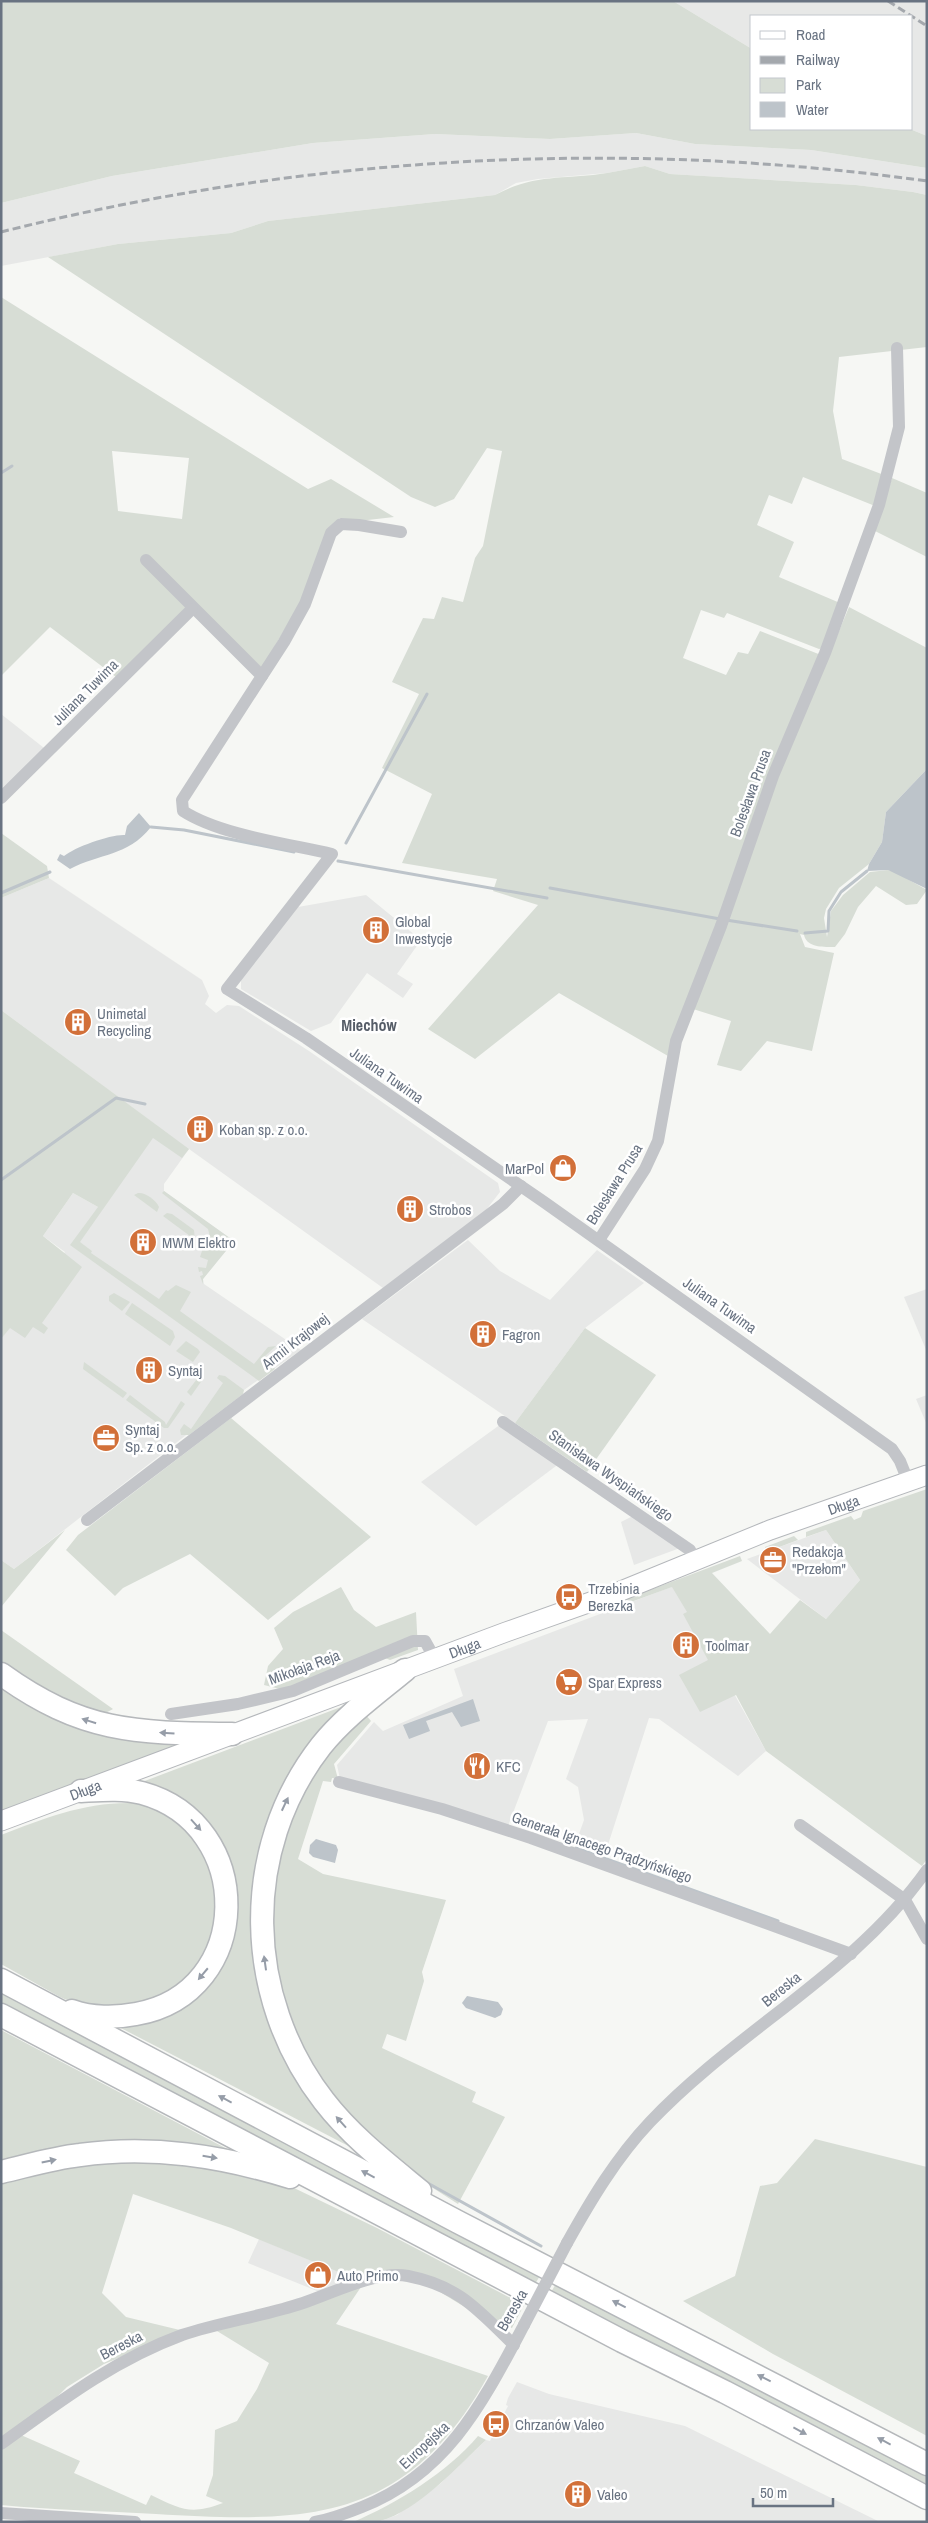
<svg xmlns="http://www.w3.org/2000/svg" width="928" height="2523" font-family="'Archivo Narrow',sans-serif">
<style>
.built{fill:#e7e8e7}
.green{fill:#d7ddd5;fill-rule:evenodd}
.water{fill:#bdc4ca}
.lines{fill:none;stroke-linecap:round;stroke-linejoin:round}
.stream{stroke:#bdc4ca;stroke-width:3}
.primary-casing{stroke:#b4b7bb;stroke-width:21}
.motorway-casing{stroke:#b5b8bb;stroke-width:25}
.minor{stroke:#c3c5c9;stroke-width:12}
.primary{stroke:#fff;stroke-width:19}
.motorway{stroke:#fff;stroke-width:22}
.rail{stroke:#a4a8ad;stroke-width:3;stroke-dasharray:8 4;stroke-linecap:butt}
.minor-bridge{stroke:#c3c5c9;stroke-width:12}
.oneway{fill:#969da8}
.labels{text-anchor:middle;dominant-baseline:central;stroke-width:5;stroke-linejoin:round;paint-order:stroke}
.street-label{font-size:15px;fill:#697382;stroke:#fff}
.poi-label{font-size:15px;fill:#697382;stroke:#fff;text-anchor:start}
.neighbourhood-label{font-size:16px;font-weight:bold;fill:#565d68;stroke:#fff}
</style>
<rect width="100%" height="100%" fill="#f6f7f4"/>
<!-- built -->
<g class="built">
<polygon points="673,1 927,1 927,136 910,129 912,129 912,16 752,16 752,49"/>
<polygon points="636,133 695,144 811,150 927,168 927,195 913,192 856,185 670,174 645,166 607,173 538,179 516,183 495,195 268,221 231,233 118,244 1,266 1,203 112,176 313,143 435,134 550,139"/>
<polygon points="1,714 44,748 1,791"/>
<polygon points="49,878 202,980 209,996 205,1004 216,1013 227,1005 239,1006 309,1051 498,1183 500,1192 486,1210 383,1288 189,1149 164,1184 164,1191 234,1241 203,1279 204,1284 301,1350 244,1390 14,1569 1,1560 1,1339 65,1252 43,1236 73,1193 98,1207 156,1125 1,1010 1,898"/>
<polygon points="366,895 421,940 397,974 413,984 403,998 367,973 331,1023 311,1031 241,989 241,972 298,907"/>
<polygon points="468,1240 500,1271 550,1300 597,1250 644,1283 585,1328 515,1423 362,1319"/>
<polygon points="927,1289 927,1352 904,1297"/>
<polygon points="927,1395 927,1425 916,1399"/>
<polygon points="501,1424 560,1463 476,1526 421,1482"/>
<polygon points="633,1516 680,1548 634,1565 621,1522"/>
<polygon points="826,1530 860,1580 826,1619 747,1559"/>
<polygon points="674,1586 766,1751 738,1776 659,1719 649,1718 605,1854 575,1845 584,1820 578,1787 566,1779 588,1719 548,1721 508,1826 340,1779 337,1765 374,1722 383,1731 463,1696 454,1669"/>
<polygon points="259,2239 358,2280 322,2293 248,2263"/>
<polygon points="517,2382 549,2394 685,2426 880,2522 378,2522 397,2515 440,2484 486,2440 490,2441 508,2406 506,2405 508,2398"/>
</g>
<!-- green -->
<g class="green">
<polygon points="1,1 673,1 752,49 752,129 910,129 927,136 927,168 811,150 695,144 636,133 550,139 435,134 313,143 112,176 1,203"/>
<path d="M645,166l25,8 186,11 57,7 14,3v152l-88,10 -6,54 9,48 42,16 -9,31 -72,-29 -11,27 -23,-9 -12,30 37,17 -15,35 61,26 -17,45 -4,1 -92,-36 -3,5 -23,-8 -18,48 43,17 12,-23 10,2 12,-23 61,24 -31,94 59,-142 78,41v121l-41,43 -4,30 -13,22 -30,24 -13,21 -2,9 3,19 4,-26 12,-16 27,-23 18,-2 7,2 32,18 -10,14 -11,1 -30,-19 -18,21 -13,27 -10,13c-11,0 -28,1 -31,-12l-4,-1 5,13 29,6 -22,98 -45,-10 -26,30 -24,-6 14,-44 -38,-12 -25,47 -109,-63 -84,66 -47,-30 110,-124 -45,-14 4,-12 -95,-16 30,-69 -50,-26 37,-74 -27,-12 31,-64 11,1 8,-22 21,5 12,-44 8,-12 19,-95 -15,-3 -33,51 -19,8 -24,-10 -363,-240 70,-13 113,-11 37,-12 227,-26c41,-22 69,-15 112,-22 13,-2 25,-5 38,-7z"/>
<path d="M1,297l307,192 23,-10 63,38 -35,4 -20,-3 -37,82 -40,68 -68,-65 -78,74 -66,-50 -49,49zM112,451l77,7 -7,61 -64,-8z"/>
<polygon points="892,478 927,493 927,557 875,531"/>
<polygon points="1,833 47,866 49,878 1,898"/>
<polygon points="1,1010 189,1149 182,1158 153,1138 80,1242 92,1251 91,1253 159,1299 166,1290 168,1291 176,1285 191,1292 180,1311 254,1364 268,1347 276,1346 265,1356 275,1369 259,1381 70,1245 98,1207 73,1193 43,1236 82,1267 42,1323 48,1328 44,1334 33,1327 25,1338 10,1328 1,1339"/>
<polygon points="164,1191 234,1241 203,1279 203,1284 200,1276 203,1275 202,1271 199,1272 198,1267 206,1268 208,1260 200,1257 203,1248 211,1251 204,1247 210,1237 208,1229 167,1197 162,1193"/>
<path d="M138,1193c7,-1 18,7 21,14l-2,5 -23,-17z"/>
<polygon points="167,1213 172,1214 194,1230 195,1241 189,1250 181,1249 190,1236 163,1216"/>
<polygon points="114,1293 130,1302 122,1311 109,1301 109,1296"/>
<polygon points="132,1303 173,1331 175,1337 170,1346 125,1314"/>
<polygon points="585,1328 656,1375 587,1472 515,1423"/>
<polygon points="186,1341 198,1349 200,1352 193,1362 176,1351"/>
<polygon points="84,1362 127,1393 123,1398 83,1369"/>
<polygon points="200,1375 203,1379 191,1396 187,1392"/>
<polygon points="219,1375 225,1376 244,1390 243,1394 189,1435 181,1435 180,1430 184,1424 191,1429 223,1383 217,1378"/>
<polygon points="130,1395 165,1422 166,1425 181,1401 185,1404 168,1428 164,1428 126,1400"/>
<polygon points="231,1418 371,1537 268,1620 190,1554 123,1588 115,1596 66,1550 78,1535"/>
<polygon points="927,1489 927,1859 922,1866 766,1751 736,1695 700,1712 679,1675 708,1660 683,1614 687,1612 672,1587 631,1602 626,1599 740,1556 742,1561 712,1573 770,1634 800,1600 826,1619 860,1580 826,1530 806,1537 806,1532 851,1516 854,1520 861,1517 863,1511"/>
<polygon points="65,1530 1,1607 1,1560 14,1569"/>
<polygon points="794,1536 798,1540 766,1552 765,1547"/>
<polygon points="341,1587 354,1610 376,1627 416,1612 418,1650 390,1660 373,1653 284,1690 264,1685 268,1666 283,1649 274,1628 293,1612"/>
<polygon points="1,1630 113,1709 96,1718 1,1667"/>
<polygon points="1,1682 190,1740 1,1811"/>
<polygon points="357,1701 278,1807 267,1999 360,2152 117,2026 205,1986 229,1865 134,1785"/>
<polygon points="365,1714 371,1721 334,1764 338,1779 332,1778 331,1782 323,1781 298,1859 323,1874 446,1900 422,1972 424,1981 406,2041 387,2034 382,2048 476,2092 472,2102 505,2117 458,2204 397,2165 364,2137 298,2046 271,1964 271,1869 312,1769"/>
<path d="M132,1799l38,14 40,44 8,58 -16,47 -23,24 -33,18 -60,4 -26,-11 -59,-33v-129c42,-16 81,-32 127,-32z"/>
<polygon points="1,1990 542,2272 534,2286 1,2007"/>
<polygon points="1,2030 250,2161 227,2155 1,2167"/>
<polygon points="815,2139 927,2167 927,2436 773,2354 683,2301 735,2276 760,2186 777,2183"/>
<polygon points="184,2160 292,2187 377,2228 524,2305 512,2328 506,2327 504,2331 409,2273 358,2280 231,2228 133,2194 102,2293 126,2317 184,2331 104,2364 67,2387 49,2405 1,2440 1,2179 66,2164"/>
<polygon points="558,2280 927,2470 927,2490 550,2294"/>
<path d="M361,2287l-25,37 152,52c-82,147 -179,147 -332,138 -52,-3 -104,-4 -155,-9v-56l20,-14 59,26 -6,12 72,32 5,-10c31,15 40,20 72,8l-17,-7 7,-21 2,-45 22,-9 20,-32 12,-26 -52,-32z"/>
<path d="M478,2436l8,4c-28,26 -68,71 -106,81 -8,2 -18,1 -27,1 43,-18 95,-50 125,-86z"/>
</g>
<!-- water -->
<g class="water">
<polygon points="927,769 927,889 888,870 867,871 869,864 882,842 886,812"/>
<path d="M139,813l12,14c-24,30 -51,26 -81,42l-13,-9 3,-6 4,2c11,-9 47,-22 61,-21l2,-9z"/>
<polygon points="473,1699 480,1721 461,1727 452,1712 426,1721 430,1731 409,1739 403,1725"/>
<polygon points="316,1839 336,1845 338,1850 335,1863 313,1857 309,1853 310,1845"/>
<polygon points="467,1996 498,2002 503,2009 501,2015 495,2018 466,2008 462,2003"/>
</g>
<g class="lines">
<!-- stream -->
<g class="stream">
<polyline points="1,473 12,466"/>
<polyline points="151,827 184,830 294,852"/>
<polyline points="346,843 427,694"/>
<polyline points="338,861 547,898"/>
<polyline points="550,888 720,919"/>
<polyline points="1,893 50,872"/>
<polyline points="726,920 797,931"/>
<polyline points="805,933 828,931 829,911 841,892 867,871"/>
<polyline points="1,1180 116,1098 145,1104"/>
<polyline points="576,1848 778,1921"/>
<polyline points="424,2181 541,2246"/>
</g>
<!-- primary casing -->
<g class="primary-casing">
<g id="primary">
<path id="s1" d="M1,1821l505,-189 110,-39 154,-63 157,-55"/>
</g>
</g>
<!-- motorway casing -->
<g class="motorway-casing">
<g id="motorway">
<path d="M405,1670c-29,24 -61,47 -84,76 -81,104 -77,252 3,355 27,35 62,62 96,90"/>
<path d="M1,1674c82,59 134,59 231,60"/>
<polyline points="1,1980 458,2222 927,2464"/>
<path d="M72,2011c19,7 44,7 64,3 119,-21 120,-190 6,-221 -20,-5 -41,-3 -61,-2"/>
<polyline points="1,2015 622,2341 725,2392 927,2498"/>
<path d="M1,2172c26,-6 52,-14 79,-17 72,-10 141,1 210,22"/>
</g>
</g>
<!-- minor -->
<g class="minor">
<path d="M146,560l116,116 -80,124 1,11c37,24 106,33 149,43l-105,135 79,49 238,164 348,247 8,12 8,20"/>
<polyline points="262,676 284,642 305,604 331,533 341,524 359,525 401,532"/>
<polyline points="1,798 192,609"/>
<polyline points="599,1240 645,1169 658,1141 676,1041 721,926 773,776 825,653 879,505 899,427 897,348"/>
<polyline points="503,1422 690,1550 696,1561"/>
<polyline points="87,1520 503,1204 521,1186"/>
<polyline points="171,1714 238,1704 293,1691 413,1641 425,1641 435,1659"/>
<polyline points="339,1782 442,1809 531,1838 851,1954"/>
<polyline points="800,1825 905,1900 927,1939"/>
<path d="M567,2243c24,-43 49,-85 83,-121 86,-91 204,-149 277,-252"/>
<path d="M1,2444c58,-42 113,-84 181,-109 39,-13 82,-19 121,-32 30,-10 74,-33 105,-27 51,10 70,34 106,69"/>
<polyline points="1,2513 135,2522"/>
<path d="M315,2522c16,-3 32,-9 47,-15 86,-34 121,-105 162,-182"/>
</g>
<!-- primary -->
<use href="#primary" class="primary"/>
<!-- motorway -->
<use href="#motorway" class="motorway"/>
<!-- rail -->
<g class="rail">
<polyline points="888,1 927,26"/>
<path d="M1,232c302,-76 617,-94 926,-51"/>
</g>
<!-- minor-bridge -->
<polyline class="minor-bridge" points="524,2325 567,2243"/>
</g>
<!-- one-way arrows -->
<defs><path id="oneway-solid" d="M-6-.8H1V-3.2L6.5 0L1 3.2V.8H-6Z" transform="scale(1.25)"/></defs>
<g class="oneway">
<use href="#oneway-solid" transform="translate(89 1721) rotate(-162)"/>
<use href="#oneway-solid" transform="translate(167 1733) rotate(-177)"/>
<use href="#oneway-solid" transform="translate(285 1804) rotate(-65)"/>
<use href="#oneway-solid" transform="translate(196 1825) rotate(48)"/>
<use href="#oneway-solid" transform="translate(265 1963) rotate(-98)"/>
<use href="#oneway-solid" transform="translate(203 1974) rotate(130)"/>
<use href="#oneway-solid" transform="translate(225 2099) rotate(-152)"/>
<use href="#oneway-solid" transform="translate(341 2122) rotate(-132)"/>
<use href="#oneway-solid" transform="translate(210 2157) rotate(9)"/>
<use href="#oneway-solid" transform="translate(49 2161) rotate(-12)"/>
<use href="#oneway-solid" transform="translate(368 2174) rotate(-152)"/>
<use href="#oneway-solid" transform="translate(619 2304) rotate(-153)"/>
<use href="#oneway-solid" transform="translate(764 2378) rotate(-153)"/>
<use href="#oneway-solid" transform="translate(800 2431) rotate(28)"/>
<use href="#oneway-solid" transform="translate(884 2441) rotate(-152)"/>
</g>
<!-- icons -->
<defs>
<g id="building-disc" transform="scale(1.4375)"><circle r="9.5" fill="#d27039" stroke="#fff"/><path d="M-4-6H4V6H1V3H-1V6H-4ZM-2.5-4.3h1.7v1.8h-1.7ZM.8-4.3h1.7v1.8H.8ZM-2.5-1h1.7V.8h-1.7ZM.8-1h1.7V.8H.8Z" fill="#fff"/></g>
<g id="shop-disc" transform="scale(1.4375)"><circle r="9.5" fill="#d27039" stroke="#fff"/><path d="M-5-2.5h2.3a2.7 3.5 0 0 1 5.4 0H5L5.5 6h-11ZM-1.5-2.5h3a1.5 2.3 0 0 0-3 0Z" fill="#fff"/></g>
<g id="office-disc" transform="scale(1.4375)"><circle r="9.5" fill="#d27039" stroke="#fff"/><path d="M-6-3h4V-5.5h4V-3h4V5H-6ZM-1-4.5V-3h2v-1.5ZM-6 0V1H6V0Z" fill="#fff"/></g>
<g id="bus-disc" transform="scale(1.4375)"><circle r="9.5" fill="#d27039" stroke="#fff"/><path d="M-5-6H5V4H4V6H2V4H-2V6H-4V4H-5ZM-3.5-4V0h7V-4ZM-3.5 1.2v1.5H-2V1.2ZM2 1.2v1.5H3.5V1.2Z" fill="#fff"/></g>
<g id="supermarket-disc" transform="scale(1.4375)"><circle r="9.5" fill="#d27039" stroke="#fff"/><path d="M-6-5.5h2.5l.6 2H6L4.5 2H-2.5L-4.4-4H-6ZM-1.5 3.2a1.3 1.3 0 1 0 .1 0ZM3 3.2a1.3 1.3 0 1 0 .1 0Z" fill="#fff"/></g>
<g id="restaurant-disc" transform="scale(1.4375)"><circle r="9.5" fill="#d27039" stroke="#fff"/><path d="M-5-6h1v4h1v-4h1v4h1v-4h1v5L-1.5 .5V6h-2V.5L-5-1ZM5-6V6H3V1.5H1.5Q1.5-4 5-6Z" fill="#fff"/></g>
</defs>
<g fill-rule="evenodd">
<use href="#building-disc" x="376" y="930"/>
<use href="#building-disc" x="78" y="1022"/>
<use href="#building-disc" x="200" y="1129"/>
<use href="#shop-disc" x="563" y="1168"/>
<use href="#building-disc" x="410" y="1209"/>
<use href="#building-disc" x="143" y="1242"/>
<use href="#building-disc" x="483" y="1334"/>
<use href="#building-disc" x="149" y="1370"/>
<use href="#office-disc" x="106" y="1438"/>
<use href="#office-disc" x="773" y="1560"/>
<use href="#bus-disc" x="569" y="1597"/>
<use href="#building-disc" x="686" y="1645"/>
<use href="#supermarket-disc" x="569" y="1682"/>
<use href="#restaurant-disc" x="477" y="1766"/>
<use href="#shop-disc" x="318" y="2275"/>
<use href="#bus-disc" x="496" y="2424"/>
<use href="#building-disc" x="578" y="2494"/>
</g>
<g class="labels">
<!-- street labels -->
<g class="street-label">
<text transform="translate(85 692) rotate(-45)">Juliana Tuwima</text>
<text transform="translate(750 793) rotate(-70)">Bolesława Prusa</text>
<text transform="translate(387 1075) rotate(35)">Juliana Tuwima</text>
<text transform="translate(614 1184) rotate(-58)">Bolesława Prusa</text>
<text transform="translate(720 1305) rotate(35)">Juliana Tuwima</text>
<text transform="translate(295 1341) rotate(-38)">Armii Krajowej</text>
<text transform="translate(611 1475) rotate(35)">Stanisława Wyspiańskiego</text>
<text stroke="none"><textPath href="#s1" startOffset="900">Długa</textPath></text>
<text stroke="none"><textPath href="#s1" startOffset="495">Długa</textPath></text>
<text transform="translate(304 1667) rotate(-20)">Mikołaja Reja</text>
<text stroke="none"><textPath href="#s1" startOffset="90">Długa</textPath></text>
<text transform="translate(602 1847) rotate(19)">Generała Ignacego Prądzyńskiego</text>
<text transform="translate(781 1989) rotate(-39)">Bereska</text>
<text transform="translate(512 2310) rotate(-60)">Bereska</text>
<text transform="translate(121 2345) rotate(-27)">Bereska</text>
<text transform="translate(424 2445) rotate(-43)">Europejska</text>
</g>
<!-- poi labels -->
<g class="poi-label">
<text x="395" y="921">Global<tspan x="395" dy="17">Inwestycje</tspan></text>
<text x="97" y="1013">Unimetal<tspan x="97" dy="17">Recycling</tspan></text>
<text x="219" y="1129">Koban sp. z o.o.</text>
<text x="544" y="1168" text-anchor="end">MarPol</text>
<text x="429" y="1209">Strobos</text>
<text x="162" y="1242">MWM Elektro</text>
<text x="502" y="1334">Fagron</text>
<text x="168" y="1370">Syntaj</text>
<text x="125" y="1429">Syntaj<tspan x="125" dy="17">Sp. z o.o.</tspan></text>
<text x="792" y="1551">Redakcja<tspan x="792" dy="17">"Przełom"</tspan></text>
<text x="588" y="1588">Trzebinia<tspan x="588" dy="17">Berezka</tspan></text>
<text x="705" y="1645">Toolmar</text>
<text x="588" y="1682">Spar Express</text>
<text x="496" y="1766">KFC</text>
<text x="337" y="2275">Auto Primo</text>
<text x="515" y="2424">Chrzanów Valeo</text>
<text x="597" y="2494">Valeo</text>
</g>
<!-- neighbourhood labels -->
<g class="neighbourhood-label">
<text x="369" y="1025">Miechów</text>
</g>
</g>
<!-- border -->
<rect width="928" height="2523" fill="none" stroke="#697382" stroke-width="5"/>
<!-- legend -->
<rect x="750" y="15" width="162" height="115" fill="#ffffff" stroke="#c3c7cd"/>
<rect x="760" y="31" width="25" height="8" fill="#ffffff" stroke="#c3c7cd"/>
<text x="796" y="40" font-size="15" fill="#697382">Road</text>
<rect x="760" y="56" width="25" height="8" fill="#a4a8ad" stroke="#c3c7cd"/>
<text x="796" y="65" font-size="15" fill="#697382">Railway</text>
<rect x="760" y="78" width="25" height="15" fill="#d7ddd5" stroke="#c3c7cd"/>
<text x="796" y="90" font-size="15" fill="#697382">Park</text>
<rect x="760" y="102" width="25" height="15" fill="#bdc4ca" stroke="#c3c7cd"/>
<text x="796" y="115" font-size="15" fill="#697382">Water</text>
<!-- scale -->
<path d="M753 2498v8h80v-8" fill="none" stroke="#697382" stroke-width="2.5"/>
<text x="760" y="2498" font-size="15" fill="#697382" stroke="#ffffff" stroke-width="4" paint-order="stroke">50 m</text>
</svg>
